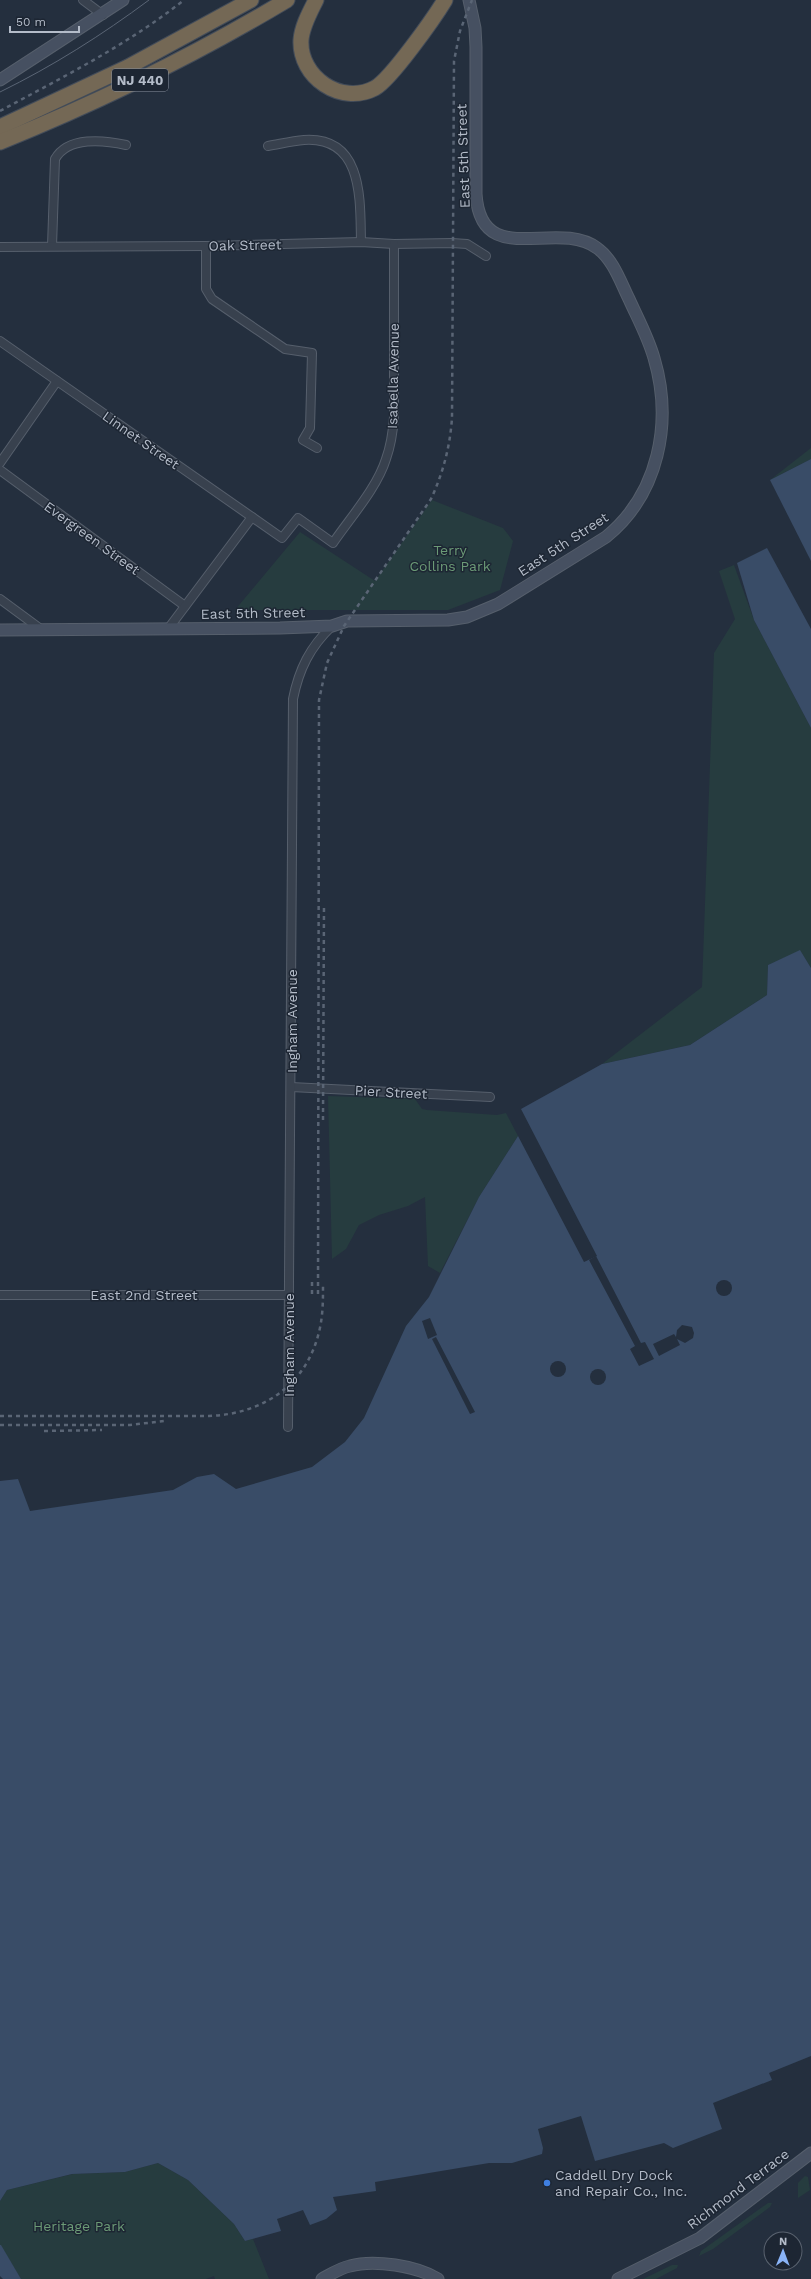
<svg xmlns="http://www.w3.org/2000/svg" width="811" height="2279" font-family="'Work Sans',sans-serif">
<style>
.green{fill:#263c3f}
.water{fill:#394c67}
.pier{fill:#242f3e}
.lines{fill:none;stroke-linecap:round;stroke-linejoin:round}
.street-casing{stroke:#565f6c;stroke-width:10}
.secondary-casing{stroke:#565f6c;stroke-width:13}
.highway-casing{stroke:#434c59;stroke-width:17}
.street{stroke:#38414e;stroke-width:8}
.secondary{stroke:#465061;stroke-width:11}
.highway{stroke:#746855;stroke-width:15}
.tram{stroke:#5a6575;stroke-width:1}
.rail{stroke:#5a6575;stroke-width:2.5;stroke-dasharray:4 4;stroke-linecap:butt}
.shop-dot{fill:#3f7fe0;stroke:#1d2633;stroke-width:1.5}
.labels{text-anchor:middle;dominant-baseline:central;stroke-width:3;stroke-linejoin:round;paint-order:stroke}
.shield{fill:#1d2633;stroke:#878f9c;stroke-width:1}
.shield-label{font-size:13px;font-weight:bold;fill:#b4bcc9}
.street-label{font-size:14px;fill:#b4bcc9;stroke:#1d2633}
.park-label{font-size:14px;fill:#6b9a76;stroke:#1d2633}
.poi-label{font-size:14px;fill:#b4bcc9;stroke:#1d2633;text-anchor:start}
</style>
<rect width="100%" height="100%" fill="#242f3e"/>
<!-- green -->
<g class="green">
<polygon points="811,448 811,459 770,480"/>
<polygon points="432,500 503,528 513,541 500,590 448,610 235,610 300,532 375,581"/>
<polygon points="734,565 754,620 811,728 811,968 800,951 768,965 767,995 690,1045 602,1064 702,987 714,653 735,619 719,571"/>
<polygon points="328,1096 415,1099 422,1109 427,1110 497,1115 506,1113 518,1136 479,1197 440,1273 428,1266 425,1197 408,1206 379,1215 359,1225 346,1249 332,1259"/>
<polygon points="158,2163 188,2180 234,2224 245,2241 253,2239 269,2279 215,2279 214,2276 206,2279 21,2279 0,2245 0,2201 7,2190 73,2174 125,2172"/>
<polygon points="805,2176 808,2177 810,2190 798,2198 798,2183"/>
<polygon points="768,2203 772,2203 770,2207 713,2249 699,2256 701,2251"/>
<polygon points="672,2265 678,2265 677,2268 656,2279 643,2279"/>
</g>
<!-- water -->
<g class="water">
<polygon points="811,459 811,561 770,480"/>
<polygon points="767,548 811,629 811,728 754,620 737,563"/>
<polygon points="800,950 811,968 811,2056 769,2073 772,2080 713,2103 722,2129 673,2148 664,2143 595,2161 581,2116 538,2129 543,2148 542,2154 512,2163 489,2163 375,2182 376,2191 333,2197 337,2210 326,2219 310,2225 303,2210 277,2219 281,2231 245,2241 234,2224 188,2180 158,2163 125,2172 72,2174 7,2190 0,2201 0,1481 18,1479 30,1511 173,1490 197,1477 214,1474 236,1489 312,1467 345,1442 364,1418 406,1326 429,1297 479,1197 518,1136 584,1262 597,1256 521,1109 602,1064 690,1045 767,995 768,965"/>
<polygon points="0,2245 1,2245 21,2279 3,2279 0,2276"/>
</g>
<!-- pier -->
<g class="pier">
<polygon points="596,1256 641,1343 645,1342 654,1359 639,1366 630,1349 635,1346 589,1260"/>
<circle cx="724" cy="1288" r="8"/>
<polygon points="430,1318 437,1335 428,1339 422,1321"/>
<polygon points="682,1325 692,1327 694,1333 693,1338 685,1343 677,1339 680,1345 659,1356 653,1344 674,1334 676,1337 677,1330"/>
<polygon points="436,1337 475,1412 470,1414 432,1339"/>
<circle cx="558" cy="1369" r="8"/>
<circle cx="598" cy="1377" r="8"/>
</g>
<g class="lines">
<!-- street casing -->
<g class="street-casing">
<g id="street">
<polyline points="83,0 103,15"/>
<path d="M268,146c12,-2 24,-5 36,-6 60,-4 56,61 57,102"/>
<path d="M52,246l3,-87c13,-23 49,-19 71,-14"/>
<polyline points="206,246 206,289 212,299 285,349 312,353 310,428 303,440 317,448"/>
<polyline points="0,247 206,246 361,242 394,244 452,243 467,244 486,256"/>
<path d="M0,341l282,197 16,-20 35,25c17,-25 44,-55 53,-84 5,-14 7,-28 8,-42v-173"/>
<polyline points="0,463 57,381"/>
<polyline points="0,470 185,606"/>
<polyline points="0,599 42,630"/>
<polyline points="168,629 252,517"/>
<polyline points="291,1087 490,1097"/>
<polyline points="0,1295 289,1295"/>
<path d="M288,1427l5,-728c6,-30 17,-52 39,-73"/>
</g>
</g>
<!-- secondary casing -->
<g class="secondary-casing">
<g id="secondary">
<polyline points="0,80 123,0"/>
<path d="M0,630l280,-2 52,-2 15,-5 101,-1 19,-3 31,-13 108,-67c53,-43 67,-115 48,-179 -6,-21 -16,-39 -25,-59 -8,-16 -16,-40 -32,-51 -41,-30 -116,23 -121,-54v-147l-1,-19 -6,-28"/>
<path d="M322,2279c9,-5 18,-11 28,-13 24,-7 67,0 88,13"/>
<polyline points="618,2279 700,2238 811,2153"/>
</g>
</g>
<!-- highway casing -->
<g class="highway-casing">
<g id="highway">
<path d="M316,0c-6,12 -14,26 -15,40 -2,37 40,66 74,48 16,-9 59,-70 70,-88"/>
<polyline points="0,127 128,67 251,0"/>
<path d="M0,142c99,-40 195,-87 287,-142"/>
</g>
</g>
<!-- street -->
<use href="#street" class="street"/>
<!-- secondary -->
<use href="#secondary" class="secondary"/>
<!-- highway -->
<use href="#highway" class="highway"/>
<!-- tram -->
<path class="tram" d="M0,92c53,-26 102,-57 149,-92"/>
<!-- rail -->
<g class="rail">
<path d="M0,111c63,-34 127,-66 184,-111"/>
<polyline points="323,1120 324,904"/>
<polyline points="312,1294 312,1279"/>
<path d="M318,1294l1,-594 8,-37 17,-37 87,-127c12,-26 19,-52 21,-81l2,-357 6,-30 12,-31"/>
<path d="M0,1416h209c53,-2 97,-30 110,-84 4,-16 4,-31 4,-46"/>
<polyline points="0,1425 130,1425 164,1421"/>
<polyline points="44,1431 102,1430"/>
</g>
</g>
<!-- markers -->
<circle class="shop-dot" cx="547" cy="2183" r="4"/>
<g class="labels">
<!-- shield labels -->
<rect class="shield" x="112" y="69" width="56" height="22" rx="3"/>
<g class="shield-label">
<text x="140" y="80">NJ 440</text>
</g>
<!-- street labels -->
<g class="street-label">
<text transform="translate(463 156) rotate(-92)">East 5th Street</text>
<text transform="translate(245 245) rotate(-1)">Oak Street</text>
<text transform="translate(393 376) rotate(-89)">Isabella Avenue</text>
<text transform="translate(141 440) rotate(35)">Linnet Street</text>
<text transform="translate(92 538) rotate(36)">Evergreen Street</text>
<text transform="translate(563 544) rotate(-33)">East 5th Street</text>
<text transform="translate(253 613) rotate(-1)">East 5th Street</text>
<text transform="translate(292 1021) rotate(-90)">Ingham Avenue</text>
<text transform="translate(391 1092) rotate(3)">Pier Street</text>
<text x="144" y="1295">East 2nd Street</text>
<text transform="translate(289 1345) rotate(-90)">Ingham Avenue</text>
<text transform="translate(738 2189) rotate(-37)">Richmond Terrace</text>
</g>
<!-- park labels -->
<g class="park-label">
<text x="450" y="550">Terry<tspan x="450" dy="16">Collins Park</tspan></text>
<text x="79" y="2226">Heritage Park</text>
</g>
<!-- poi labels -->
<g class="poi-label">
<text x="555" y="2175">Caddell Dry Dock<tspan x="555" dy="16">and Repair Co., Inc.</tspan></text>
</g>
</g>
<!-- north arrow -->
<g transform="translate(783 2251) rotate(1)"><circle r="19" fill="#1d2633" stroke="#59626f"/>
<path d="M0-3L7 15L0 10L-7 15Z" fill="#8ab4f8"/>
<text y="-6" font-size="11" font-weight="bold" text-anchor="middle" fill="#b4bcc9">N</text>
</g>
<!-- scale -->
<path d="M10 26v6h69v-6" fill="none" stroke="#b4bcc9" stroke-width="2"/>
<text x="16" y="26" font-size="12" fill="#b4bcc9" stroke="#1d2633" stroke-width="3" paint-order="stroke">50 m</text>
</svg>
